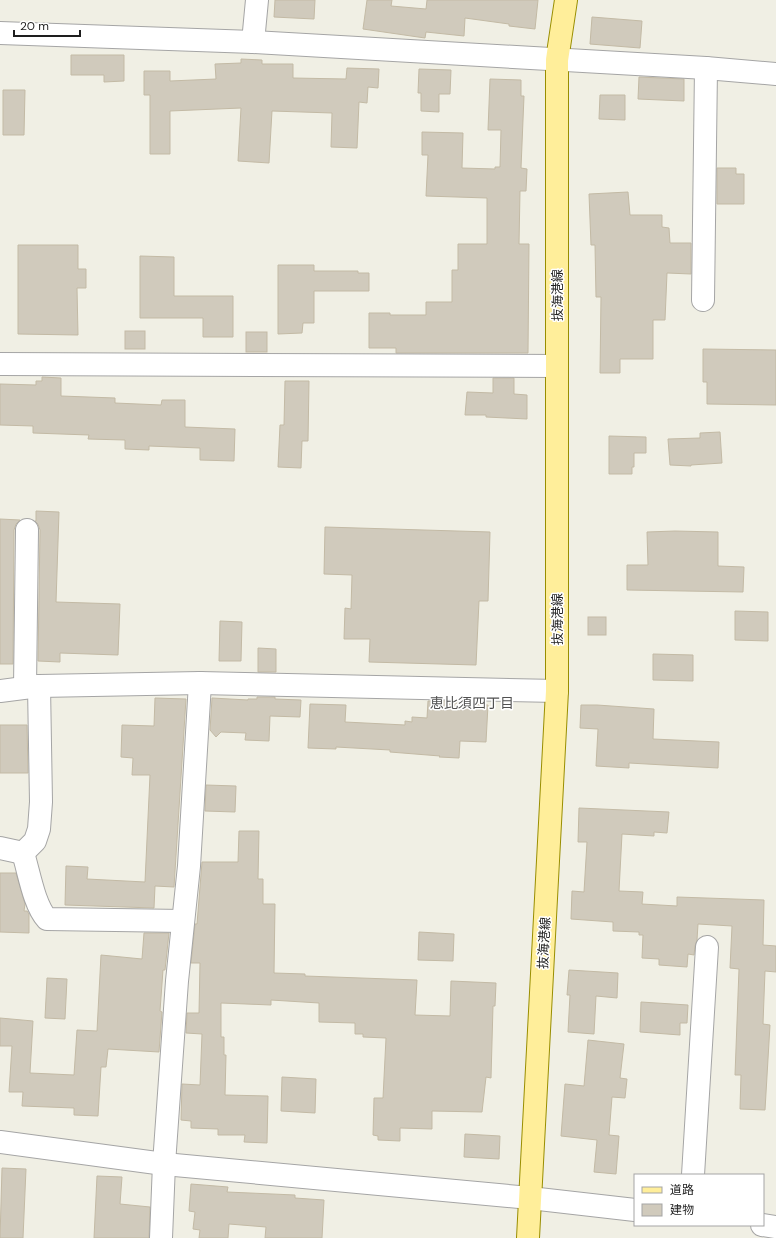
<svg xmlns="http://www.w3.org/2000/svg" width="776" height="1238" font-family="'DM Sans','Noto Sans JP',sans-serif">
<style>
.building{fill:#d0cabc;stroke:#c3baa5}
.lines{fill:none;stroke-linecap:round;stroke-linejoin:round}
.minor-casing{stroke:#a5a5a5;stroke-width:24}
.major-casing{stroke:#998e00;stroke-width:24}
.minor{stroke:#fff;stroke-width:22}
.major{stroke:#ffee9a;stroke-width:22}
.labels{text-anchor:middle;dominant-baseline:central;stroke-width:3;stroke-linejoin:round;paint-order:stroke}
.street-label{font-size:13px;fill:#1e1e1e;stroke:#fff}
.neighbourhood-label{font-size:14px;fill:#515151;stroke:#fff}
</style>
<rect width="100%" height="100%" fill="#f0efe4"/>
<!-- building -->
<g class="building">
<polygon points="275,0 315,0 314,19 274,17"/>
<polygon points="367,0 392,0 391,6 426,9 427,0 538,0 535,29 509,26 509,24 465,18 464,36 426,32 425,38 363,29"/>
<polygon points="592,17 642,21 640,48 590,44"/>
<polygon points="71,55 124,55 124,81 104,82 104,75 71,75"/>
<polygon points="241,59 262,60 262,64 293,64 293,78 346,79 347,68 379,69 378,88 368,87 367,103 359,102 357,148 331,147 332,113 272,111 269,163 238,161 241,108 170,111 170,154 150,154 150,95 144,95 144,71 170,71 170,81 216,79 215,64 241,63"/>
<polygon points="419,69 451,70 450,94 439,94 439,112 421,111 421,93 418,93"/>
<polygon points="639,77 684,79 684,101 638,99"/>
<polygon points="490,79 521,80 521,96 524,96 521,168 527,169 526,191 520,191 519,244 529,244 528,353 396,353 396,348 369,348 369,313 390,313 390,315 426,315 426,302 452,302 452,270 458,270 458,244 487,244 487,198 426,196 428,155 422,155 422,132 463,133 462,168 495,169 495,167 500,167 501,130 488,130"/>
<polygon points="3,90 25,90 24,135 3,135"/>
<polygon points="600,95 625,95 625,120 599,119"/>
<polygon points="717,168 736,168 736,174 744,174 744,204 717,204"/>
<polygon points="628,192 630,215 662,215 662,227 669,228 670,243 691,243 691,274 667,273 665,320 653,320 653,359 620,359 620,373 600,373 601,297 596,297 595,245 591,245 589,194"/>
<polygon points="18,245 78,245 78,269 86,269 86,288 77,288 78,335 18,334"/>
<polygon points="140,256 174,257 174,296 233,296 233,337 203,337 203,318 140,318"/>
<polygon points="278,265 314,265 314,271 358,271 358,273 369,273 369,291 314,291 314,323 303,323 302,333 278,334"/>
<rect x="125" y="331" width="20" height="18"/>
<rect x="246" y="332" width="21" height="20"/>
<polygon points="703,349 776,350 776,405 707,404 707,382 703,382"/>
<polygon points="42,377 61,378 61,396 115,398 115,403 161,405 162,400 185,400 185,427 235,429 234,461 200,460 200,448 149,446 149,450 125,449 125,440 88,439 89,435 33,433 33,426 0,425 0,384 36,385 36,381 42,381"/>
<polygon points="493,378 514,378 514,394 527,395 527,419 486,417 486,415 465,415 467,392 493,393"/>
<polygon points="285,381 309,381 308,441 302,441 301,468 278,467 280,425 284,425"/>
<polygon points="720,432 722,463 691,465 691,466 670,465 668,439 700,438 700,433"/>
<polygon points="609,436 646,437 646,453 634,453 634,467 632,467 632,474 609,474"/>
<polygon points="36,511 59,512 56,602 120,604 118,655 60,653 60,662 38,661 40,530 38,524 35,521 36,521"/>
<polygon points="0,519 20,520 16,524 14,530 13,664 0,664"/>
<polygon points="325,527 490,532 488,601 479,601 476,665 369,662 370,639 344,639 345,608 351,609 352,575 324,574"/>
<polygon points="675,531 718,532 718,566 744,567 743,592 627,590 627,565 648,565 647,532"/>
<polygon points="735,611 768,612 768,641 735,640"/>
<rect x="588" y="617" width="18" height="18"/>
<polygon points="220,621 242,622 241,661 219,661"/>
<polygon points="258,648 276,649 276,672 258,672"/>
<polygon points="653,654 693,655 693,681 653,680"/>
<polygon points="257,697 275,697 275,699 301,700 300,717 270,716 269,741 245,740 246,733 221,732 216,737 210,730 212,698 248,700 248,699 257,699"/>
<polygon points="155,698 186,699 174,887 155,886 154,908 65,905 66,866 88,867 87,879 145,882 150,775 132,775 133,758 121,757 122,725 154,726"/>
<polygon points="428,701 462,701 462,704 488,705 486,742 460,741 459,758 439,757 440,756 390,752 390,750 336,747 336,749 308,748 310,704 346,705 345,722 405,725 405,721 412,722 412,717 427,718"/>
<polygon points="581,705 597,705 654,709 653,739 719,742 718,768 629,763 629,768 596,766 598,729 580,728"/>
<polygon points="0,725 27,725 28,773 0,773"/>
<polygon points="206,785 236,786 235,812 205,811"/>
<polygon points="579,808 669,812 667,833 654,832 654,836 622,834 619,891 643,892 642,904 677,906 677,897 764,900 763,945 776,946 776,972 765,971 763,1024 770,1025 765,1110 740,1109 741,1075 735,1075 739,969 730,968 732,926 698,924 697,940 695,946 694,955 688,954 687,967 659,965 659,959 642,958 643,935 639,935 639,932 613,931 613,922 571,919 572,891 584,892 587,842 578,842"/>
<polygon points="239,831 259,831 258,879 263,879 263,904 275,904 274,973 305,974 305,976 417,980 415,1015 450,1016 451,981 496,983 495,1006 493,1006 491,1078 486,1077 482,1112 432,1111 432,1129 400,1128 400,1141 378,1140 378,1136 373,1135 374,1098 383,1098 386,1038 363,1037 363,1034 355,1034 355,1023 319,1022 319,1003 271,1000 271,1005 221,1003 221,1037 224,1037 224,1055 226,1055 225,1095 268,1096 267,1143 244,1142 245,1135 218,1135 218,1129 191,1128 191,1121 181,1120 182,1084 200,1085 202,1034 186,1033 187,1013 199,1013 200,963 191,963 195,924 197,924 202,862 238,862"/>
<polygon points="0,873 16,873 25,904 24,911 27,911 29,914 29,933 0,932"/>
<polygon points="419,932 454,934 453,961 418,960"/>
<polygon points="144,933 169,933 165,970 163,970 160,1011 162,1012 159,1052 108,1049 106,1067 101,1067 98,1116 74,1115 74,1108 22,1106 23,1092 9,1092 12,1046 0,1046 0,1018 33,1021 30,1073 74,1075 77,1030 97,1031 101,955 142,959"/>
<polygon points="569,970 618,973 617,998 596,996 594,1034 568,1032 570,995 567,995"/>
<polygon points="47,978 67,979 65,1019 45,1018"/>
<polygon points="641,1002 688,1005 687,1023 680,1023 680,1035 640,1032"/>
<polygon points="588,1040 624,1044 620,1078 627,1079 625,1098 612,1097 609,1135 619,1136 616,1174 594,1172 597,1140 561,1136 565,1084 584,1086"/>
<polygon points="282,1077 316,1079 315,1113 281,1111"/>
<polygon points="465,1134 500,1136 499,1159 464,1157"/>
<polygon points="2,1168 26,1169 23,1238 0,1238"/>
<polygon points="97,1176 122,1177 120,1204 150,1207 149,1238 94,1238"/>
<polygon points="191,1184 228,1187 227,1192 295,1195 295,1198 324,1200 322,1238 265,1238 266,1227 229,1224 228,1238 199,1238 200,1230 193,1229 195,1212 189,1211"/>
</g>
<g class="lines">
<!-- minor casing -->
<g class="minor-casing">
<g id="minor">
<polyline points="0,33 253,42 706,68 776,74"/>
<polyline points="253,42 257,0"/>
<polyline points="703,300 706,68"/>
<polyline points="0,364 557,366"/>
<polyline points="25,687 27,530"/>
<polyline points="0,691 39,686 200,683 557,691"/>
<polyline points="0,848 23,853 35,841 39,829 41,802 39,686"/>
<path d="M23,853c6,19 11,52 24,66l136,2"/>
<polyline points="0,1142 164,1164 530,1198 635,1210"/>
<polyline points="693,1175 707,947"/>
<polyline points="762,1225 776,1227"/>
<polyline points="161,1238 164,1164 177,981 189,866 200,683"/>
</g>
</g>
<!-- major casing -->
<g class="major-casing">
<polyline id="major" points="528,1238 557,691 557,60 566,0"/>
</g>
<!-- minor -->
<use href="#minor" class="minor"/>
<!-- major -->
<use href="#major" class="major"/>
</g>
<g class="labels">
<!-- street labels -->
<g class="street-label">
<text transform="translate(557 295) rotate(-90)">抜海港線</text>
<text transform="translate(557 619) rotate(-90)">抜海港線</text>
<text transform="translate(544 943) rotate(-87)">抜海港線</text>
</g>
<!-- neighbourhood labels -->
<g class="neighbourhood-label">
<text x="472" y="703">恵比須四丁目</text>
</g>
</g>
<!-- legend -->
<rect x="634" y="1174" width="130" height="52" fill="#ffffff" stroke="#a5a5a5"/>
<rect x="642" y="1187" width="20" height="6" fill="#ffee9a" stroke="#a5a5a5"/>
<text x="670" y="1194" font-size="12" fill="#1e1e1e">道路</text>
<rect x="642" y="1204" width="20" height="12" fill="#d0cabc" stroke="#a5a5a5"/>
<text x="670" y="1214" font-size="12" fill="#1e1e1e">建物</text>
<!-- scale -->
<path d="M14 30v6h66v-6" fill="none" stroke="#1e1e1e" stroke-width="2"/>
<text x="20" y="30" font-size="12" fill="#1e1e1e" stroke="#ffffff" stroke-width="3" paint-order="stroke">20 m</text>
</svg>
